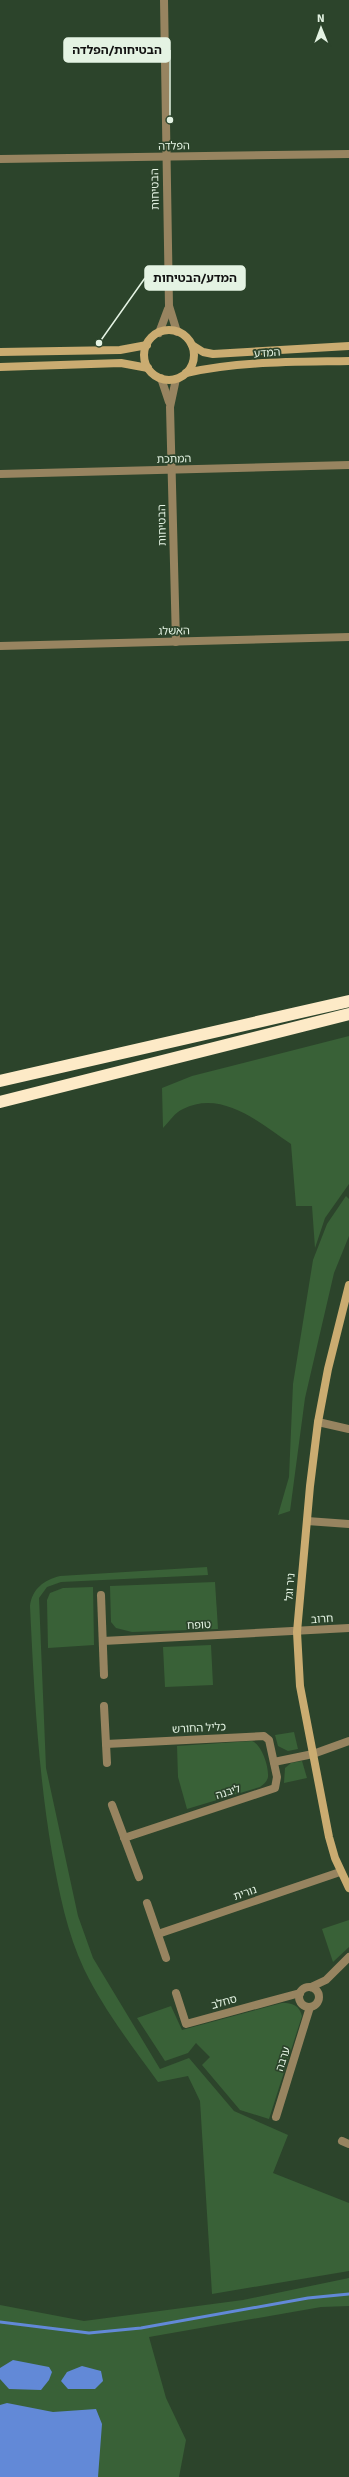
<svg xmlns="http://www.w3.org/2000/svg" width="349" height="2477" font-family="Signika,'Noto Sans Hebrew',sans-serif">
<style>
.green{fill:#396137}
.water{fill:#6289d7}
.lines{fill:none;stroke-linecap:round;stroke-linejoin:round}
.stream{stroke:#6289d7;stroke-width:3}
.street{stroke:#978460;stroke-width:8}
.secondary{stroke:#caac71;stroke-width:8}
.highway{stroke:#fdeac7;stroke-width:12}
.labels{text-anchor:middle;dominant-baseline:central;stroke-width:3.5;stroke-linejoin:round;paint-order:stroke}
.street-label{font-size:11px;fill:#e4f3e3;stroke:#2c442b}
.leader{fill:none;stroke:#e4f3e3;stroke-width:1.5}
.callout-dot{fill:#e4f3e3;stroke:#2c442b;stroke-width:1.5}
.callout{fill:#e4f3e3;stroke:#e4f3e3;stroke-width:1.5}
.callout-label{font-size:12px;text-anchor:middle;font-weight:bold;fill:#111}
</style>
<rect width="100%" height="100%" fill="#2c442b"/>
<!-- green -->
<g class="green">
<path d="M349,1036v148l-24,34 -10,30 -3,-42h-16l-5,-62c-31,-21 -69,-55 -108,-35 -8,3 -14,13 -20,19l-1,-40 30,-12z"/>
<polygon points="346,1196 349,1199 349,1236 334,1273 305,1398 290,1511 278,1515 289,1477 293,1384 313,1260 327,1224"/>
<path d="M207,1567l1,8 -147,7 -14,5 -8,11 7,170 32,148 15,42 67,111 29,-11 45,53 54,24 -15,38 76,30v68l-137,23 -12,-193 -12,-25 -30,6c-26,-36 -54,-72 -74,-113 -17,-36 -25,-77 -32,-116 -14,-82 -18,-164 -22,-247 2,-17 14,-26 30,-30z"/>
<polygon points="215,1582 218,1629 132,1632 116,1628 111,1622 110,1586"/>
<polygon points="93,1587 94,1645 48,1648 47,1600 50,1593 63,1588"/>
<polygon points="211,1645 213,1685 165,1687 163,1647"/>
<polygon points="294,1732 298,1749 288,1751 278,1746 275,1735"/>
<path d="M252,1741c10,4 17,26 16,36 -1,5 -4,7 -8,10l-73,22 -9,-32 -1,-31z"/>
<polygon points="302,1761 307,1778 284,1783 285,1768 291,1763"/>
<polygon points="349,1920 349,1947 333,1962 322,1929"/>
<path d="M282,2003c11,0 17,2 20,13l-33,103 -29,-9 -38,-45 8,-8 -14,-14 -8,10 -23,8 -28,-43 34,-12 11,24z"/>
<polygon points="349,2278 349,2306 321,2307 149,2337 166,2398 186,2440 179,2477 0,2477 0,2305 84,2321 243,2300"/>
</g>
<!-- water -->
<g class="water">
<polygon points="13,2360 49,2367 52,2372 49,2380 41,2390 9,2389 0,2379 0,2368"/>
<polygon points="82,2366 101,2371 103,2381 95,2389 68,2389 61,2381 67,2372"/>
<polygon points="7,2403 53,2412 96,2409 102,2424 98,2477 0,2477 0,2405"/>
</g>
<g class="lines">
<!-- stream -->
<polyline class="stream" points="0,2322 89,2333 141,2328 308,2298 349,2294"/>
<!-- street -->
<g class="street">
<polyline points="164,0 169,306 177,332"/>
<polyline points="0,159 349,154"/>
<polyline points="159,333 168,309"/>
<polyline points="161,378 169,402"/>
<polyline points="0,474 349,465"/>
<polyline points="176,642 170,407 176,379"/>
<polyline points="0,646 349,637"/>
<polyline points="318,1422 349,1429"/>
<polyline points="307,1521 349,1524"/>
<polyline points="101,1595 104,1675"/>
<polyline points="103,1641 349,1628"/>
<polyline points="104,1706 107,1763"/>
<polyline points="106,1744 264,1736 269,1740 277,1777 275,1788 124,1838"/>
<polyline points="274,1762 313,1754 349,1741"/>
<polyline points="112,1805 139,1877"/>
<polyline points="147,1903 166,1958"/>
<polyline points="158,1934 340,1872"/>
<circle cx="309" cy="1997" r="10"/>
<polyline points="311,1987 326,1980 349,1957"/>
<polyline points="176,1993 186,2024 300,1993"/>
<polyline points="276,2117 310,2007"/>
<polyline points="342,2141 349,2144"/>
</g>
<!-- secondary -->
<g class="secondary">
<circle cx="169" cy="355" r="25"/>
<polyline points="192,345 203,352 213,354 349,346"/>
<polyline points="0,352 120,350 147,345"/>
<polyline points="0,367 121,363 148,368"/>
<path d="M186,373c53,-12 109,-11 163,-12"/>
<polyline points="349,1285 328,1369 318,1422 310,1486 297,1632 300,1686 329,1837 335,1858 349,1888"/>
</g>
<!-- highway -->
<g class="highway">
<polyline points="0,1081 349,1001"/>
<polyline points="0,1102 349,1014"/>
</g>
</g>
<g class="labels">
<!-- street labels -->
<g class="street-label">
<text transform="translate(174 146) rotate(-1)">הפלדה</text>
<text transform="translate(155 189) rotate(-91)">הבטיחות</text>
<text transform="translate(267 353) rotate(-4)">המדע</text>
<text transform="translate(174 459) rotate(-2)">המתכת</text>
<text transform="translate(162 525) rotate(-91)">הבטיחות</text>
<text transform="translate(174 631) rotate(-1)">האשלג</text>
<text transform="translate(290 1587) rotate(-85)">ניר וגל</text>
<text transform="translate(322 1619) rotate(-4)">חרוב</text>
<text transform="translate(199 1625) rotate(-3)">טופח</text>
<text transform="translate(199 1728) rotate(-3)">כליל החורש</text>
<text transform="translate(228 1792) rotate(-18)">ליבנה</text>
<text transform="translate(245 1893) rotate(-19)">נורית</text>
<text transform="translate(224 2002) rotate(-16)">סחלב</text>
<text transform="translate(283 2059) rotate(-72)">ערבה</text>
</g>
</g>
<!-- callouts -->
<path class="leader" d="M170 120L170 50M99 343L145 278"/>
<g class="callout-dot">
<circle cx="170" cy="120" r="4"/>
<circle cx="99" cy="343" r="4"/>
</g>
<g class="callout">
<rect x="64" y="38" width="106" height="24" rx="4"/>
<rect x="145" y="266" width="100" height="24" rx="4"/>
</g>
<g class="callout-label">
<text x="117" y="54">הבטיחות/הפלדה</text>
<text x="195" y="282">המדע/הבטיחות</text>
</g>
<!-- north arrow -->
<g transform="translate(321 28) rotate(359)" stroke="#2c442b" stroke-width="3" paint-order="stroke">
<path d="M0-3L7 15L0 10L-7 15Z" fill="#e4f3e3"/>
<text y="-6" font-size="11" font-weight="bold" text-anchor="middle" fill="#e4f3e3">N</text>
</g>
</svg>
